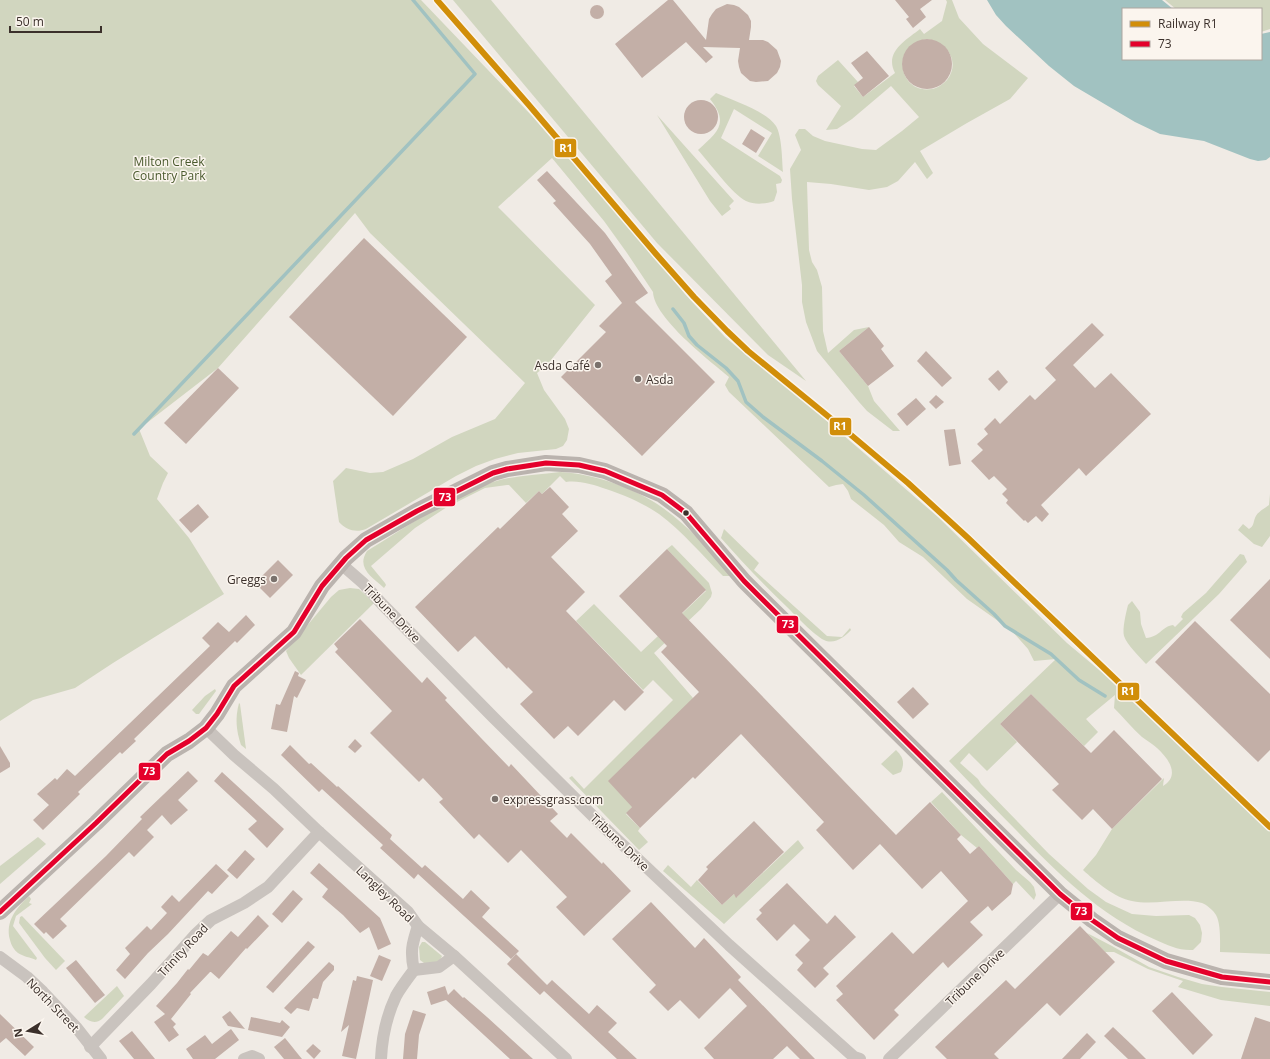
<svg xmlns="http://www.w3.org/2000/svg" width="1270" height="1059" font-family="'Open Sans',sans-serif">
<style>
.green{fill:#d1d6bf;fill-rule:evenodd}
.water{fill:#a1c2c1}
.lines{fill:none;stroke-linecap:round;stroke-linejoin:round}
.stream{stroke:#a1c2c1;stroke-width:3.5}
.building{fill:#c3afa7}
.street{stroke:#c9c3be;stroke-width:12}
.secondary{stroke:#bab3ae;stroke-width:16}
.bus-1-casing{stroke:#fbf5ee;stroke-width:8}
.bus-1{stroke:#e4002b;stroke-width:5}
.rail-1-casing{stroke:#fbf5ee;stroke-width:9}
.rail-1{stroke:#d18e09;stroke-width:6}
.poi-dot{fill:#7a716c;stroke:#fbf5ee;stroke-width:1.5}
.bus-dot{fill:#3b302b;stroke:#fbf5ee;stroke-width:1.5}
.labels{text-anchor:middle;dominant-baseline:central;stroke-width:3;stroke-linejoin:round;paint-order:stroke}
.park-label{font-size:12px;fill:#4a5a2e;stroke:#fbf5ee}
.poi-label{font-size:12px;fill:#3b302b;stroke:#fbf5ee;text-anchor:end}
.street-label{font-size:12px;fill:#3b302b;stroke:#fbf5ee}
.line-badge{stroke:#fbf5ee;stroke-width:1.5}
.badge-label{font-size:11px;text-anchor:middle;font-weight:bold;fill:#fff}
</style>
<rect width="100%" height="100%" fill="#f0ebe5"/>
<!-- green -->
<g class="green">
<path d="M0,0h421l111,116 111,127 42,51 40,43 25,21 41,32 147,127 129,126 62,52 54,50 87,85v124l-50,-2c0,-10 1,-28 -4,-37 -2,-4 -10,-11 -14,-12 -21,-6 -48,3 -70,-2 -17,-3 -37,-20 -49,-31l13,-15 16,-26 52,-51 -1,8c18,-11 5,-28 -6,-38 -4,-4 -10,-7 -15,-11 -10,-9 -19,-20 -28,-29l1,-13 -29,24 12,13 -14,14 -53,-52 -31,30 17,18 -30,29 -18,-18 -9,10 18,16 3,5 68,70 39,35 18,13 26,12 24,2 33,-1 6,3 5,7 2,8 -1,9 -8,8c-13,1 -26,-5 -37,-10 -56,-24 -100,-68 -141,-111 -22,-22 -44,-45 -66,-68l107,-102 -22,2 -6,-12 -17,-19 -44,-31 -44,-42 -24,-15 -15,-17 -33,-26 -3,-8 -5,-7 -7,1 -7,2 -100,-95 -4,-7 4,-8c-20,-17 -75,-59 -76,-85l-26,-39 -23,-32 -52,-63 -54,49 97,98 -48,60 -10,8 7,17 21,29 4,10 -2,11 -4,6 -7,3 -38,4 -23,6 -19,7 -20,10 -90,53c-10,4 -20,1 -27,-7l-6,-41 13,-13 24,5 13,-1 30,-13 39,-22 43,-18 30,-36 -155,-150 -15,-20 -137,155 -79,61 11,27 18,17 -5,10 -6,16 32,39 35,56 -111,69 -38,25 -42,12 -33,21z"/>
<polygon points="453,0 491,0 806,381 768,355 657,243"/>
<path d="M946,0h6l7,18 24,26 45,34 -18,21 -43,24 -47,28 13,22 -6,6 -12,-17 -17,19 -11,6 -18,3 -38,-6 -24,-2 2,68 3,12 5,8 5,17 1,44 5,22 26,-23 15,-3 -30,24 29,35 6,15 26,30h-7l-26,-20 -8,-9 -42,-51 -11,-29 -4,-20v-17l-10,-86 -2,-30 11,-19 -6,-15 4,-6h6l8,7 12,5 37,8 14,1 26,-19 17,-14 -28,-31 -39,33 -15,10 -11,1 15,-24 -23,-21 -2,-4 2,-5 20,-16 20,22 -4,4 9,11 32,-24c-11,-21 11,-33 25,-44l4,5 18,-13 5,-19zM927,39c20,3 34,23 20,41 -4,4 -9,8 -15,9 -33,6 -43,-44 -5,-50z"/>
<polygon points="1165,0 1270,0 1270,29 1261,32 1261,9 1176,9"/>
<path d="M716,93c16,7 50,18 60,33 6,10 6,34 7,46l-25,-16 14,-23 -38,-24 -13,29 59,38 2,4 -1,3 -5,1 1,8 -3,9c-9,3 -19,4 -28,0 -13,-6 -37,-39 -48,-51 19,-18 32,-26 12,-51z"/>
<polygon points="657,115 734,201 729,206 731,209 722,216 710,201"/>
<path d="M560,472c35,2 75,16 103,36 27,19 48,45 71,68h-11c-20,-20 -41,-45 -64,-62 -16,-11 -35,-19 -53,-25 -12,-4 -27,-9 -40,-7l-6,-6 -18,18 -3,-3 -13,12 -17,-18h-2l-22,3 -38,19 -32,21 -44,38 14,17 1,2 -2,3c-12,-11 -28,-20 -17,-37 41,-25 81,-54 126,-69 22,-7 45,-7 67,-10z"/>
<path d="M1270,494v42l-8,11 -8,-3 -16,-14 5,-6 6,5c5,-3 4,-6 6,-11 2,-6 9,-9 14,-13z"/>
<path d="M724,529l35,34 -5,7 73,66 15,1 8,-9 1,2c-6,7 -17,15 -27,10 -10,-5 -28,-24 -37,-33 -23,-22 -45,-45 -66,-69z"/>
<polygon points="672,545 709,583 712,593 711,597 701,609 654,653 693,698 632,807 626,814 640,828 638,831 648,842 639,850 569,778 572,776 584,789 673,700 653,680 643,690 576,621 594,604 641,652 706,591 667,549"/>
<path d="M1240,554l4,1 3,7 -28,32 -73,70c-6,-7 -19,-19 -22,-28 -2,-7 2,-23 4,-31l4,-4 8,11 1,12 5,14c14,-1 15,-11 27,-13l2,2 8,-8 -2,-2 2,-4 23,-20z"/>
<polygon points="350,588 359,589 374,603 301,675 289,658 286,651 331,597 339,590"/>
<polygon points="215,689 216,691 199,714 196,714 192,710 205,696"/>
<path d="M239,703l1,1 6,45 -5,-4c-5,-15 -6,-27 -2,-42z"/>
<path d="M896,750c7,7 9,12 5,22l-8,3 -12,-11z"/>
<polygon points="942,792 1016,870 1030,882 1034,887 1036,895 1034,900 1016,881 1013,884 979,846 977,848 961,835 931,802"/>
<polygon points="38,837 46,844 0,884 0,866"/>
<polygon points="798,840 804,848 724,924 663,871 668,865 691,887 697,880 722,905 734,894 737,897"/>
<path d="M29,896l2,3 -2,4 3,1 -16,12 -3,10 24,32 -1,2c-6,-3 -12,-3 -18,-7 -4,-3 -7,-8 -8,-13 -5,-18 6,-32 19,-44z"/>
<polygon points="22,916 65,961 56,970 45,958 19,923 20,917"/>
<polygon points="1087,933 1112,946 1149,967 1178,977 1202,984 1222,987 1270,992 1270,1006 1221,1000 1178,987 1183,981 1148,969 1114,952 1105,952"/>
<polygon points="422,942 425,942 442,956 439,963 424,963 420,960 419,947"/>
<path d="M117,986l7,10 -22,23c-6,5 -13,3 -18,-2z"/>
</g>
<!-- water -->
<polygon class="water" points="987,0 1162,0 1173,9 1123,9 1123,59 1261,59 1261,34 1270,32 1270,157 1266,160 1258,161 1250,159 1204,141 1160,134 1135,122 1074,86 1049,66 1006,26 996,15"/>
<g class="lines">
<!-- stream -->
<g class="stream">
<polyline points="673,309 684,323 689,336 697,345 726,368 738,381 746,402 763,417 822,461 864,495 947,570 956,580 994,614 1005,626 1051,654 1079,680 1105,696"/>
<polyline points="134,434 475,74 413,0"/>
</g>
</g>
<!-- building -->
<g class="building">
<polygon points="668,0 673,0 706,40 709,19 712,14 716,9 727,4 734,5 739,7 748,15 751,21 751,27 749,40 763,40 768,42 777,50 781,61 780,67 777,73 768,81 756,82 750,81 741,73 739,67 738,61 740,48 703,47 713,57 706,63 686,42 642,78 615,44"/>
<polygon points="895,0 932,0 920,9 926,17 913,28 906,19 909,17"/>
<circle cx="597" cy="12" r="7"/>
<circle cx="927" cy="64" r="25"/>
<polygon points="867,51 889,76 863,97 854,85 863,78 851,63"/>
<circle cx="701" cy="117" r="17"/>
<polygon points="751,129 765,138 756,153 742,144"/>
<polygon points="547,171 605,233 648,293 635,302 715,382 642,456 561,377 606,332 599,326 622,303 605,281 612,275 590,244 553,203 556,201 537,180"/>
<polygon points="364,238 467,337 393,416 289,317"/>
<polygon points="1092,323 1104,335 1073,365 1095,388 1111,373 1151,414 1086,476 1079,468 1041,505 1049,514 1042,522 1036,516 1028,523 1025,520 1024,521 1006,503 1008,500 1002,494 1007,489 994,476 989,480 971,461 983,450 977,444 988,434 984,429 995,418 1000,424 1030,395 1035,400 1056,380 1045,368"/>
<polygon points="869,327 884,346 881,349 894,366 868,386 839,351"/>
<polygon points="926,351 952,378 942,387 917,361"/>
<polygon points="218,368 239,388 186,444 164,423"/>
<polygon points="998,370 1008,382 999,391 988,379"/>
<polygon points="936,395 944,402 936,409 929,402"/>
<polygon points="916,398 926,409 907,426 897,414"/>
<polygon points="955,429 961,464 949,466 944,430"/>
<polygon points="550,487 569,507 562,514 578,531 551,557 585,592 566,611 644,692 625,711 614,700 578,736 568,726 554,739 520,704 533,692 508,667 507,669 475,636 458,652 415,607 498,527 500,529 539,491 542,494"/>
<polygon points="198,504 209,517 191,533 179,520"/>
<polygon points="667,549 706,590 682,613 896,835 930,802 961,835 957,839 970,854 979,846 1013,884 1011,894 992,911 988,906 970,922 983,935 948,968 943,962 894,1010 899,1015 874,1040 836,1000 843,994 836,986 892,932 913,954 968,901 941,871 922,889 880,844 853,870 816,830 824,822 741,734 695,779 693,777 640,828 626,813 632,807 608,781 699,692 661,652 667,646 619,596"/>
<polygon points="278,560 293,575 270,598 255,583"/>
<polygon points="1270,579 1270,659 1230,620"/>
<polygon points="246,615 255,625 237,643 235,641 134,739 136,741 122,754 120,752 78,792 80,794 43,830 33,820 49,805 37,794 55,778 57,780 67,769 75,776 210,646 202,638 218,622 229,632"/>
<polygon points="360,619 422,683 427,677 447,698 445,700 481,738 509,767 511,764 558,814 550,821 567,838 571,833 602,864 603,862 631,891 584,936 556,907 567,897 521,850 508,863 479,834 474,839 439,802 443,799 423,778 419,782 370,733 392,711 335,652 338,649 334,644"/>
<polygon points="1195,621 1270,694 1270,750 1258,762 1155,662"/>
<polygon points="295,671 299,673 298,676 306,680 297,698 294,696 287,732 271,729 276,704 280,705"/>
<polygon points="913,687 929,704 913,719 897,702"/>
<polygon points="1031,694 1091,753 1114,730 1162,779 1112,829 1093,809 1082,820 1052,790 1059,784 1000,724"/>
<polygon points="355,739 362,746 355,753 348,747"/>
<polygon points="290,745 309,764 311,763 335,785 337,787 338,786 392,835 390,839 422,868 425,865 463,899 471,890 490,908 482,917 519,951 511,959 418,874 414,879 380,848 383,845 322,789 319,792 281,755"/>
<polygon points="0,746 10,763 10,767 0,773"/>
<polygon points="188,771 198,781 178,800 188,810 171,825 162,815 147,830 154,837 134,857 129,852 60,919 67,926 53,939 46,932 44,934 34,924 106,856 142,819 140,817"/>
<polygon points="222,772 284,829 267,848 248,829 257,821 214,781"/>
<polygon points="754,821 784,852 736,898 734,894 722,905 698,880 708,869 706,867"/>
<polygon points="245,850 255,859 237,879 227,870"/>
<polygon points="319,863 380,918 391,944 378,950 369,927 360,933 343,915 322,897 328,889 310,873"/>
<polygon points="216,864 229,876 212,894 208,891 168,934 148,953 125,979 116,970 130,954 125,948 147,926 151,930 167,913 161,907 172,895 179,902"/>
<polygon points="787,883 827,924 835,915 856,937 823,968 829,974 815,988 797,970 803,963 795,955 810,940 794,924 777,941 756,919 762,913 759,910"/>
<polygon points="293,890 303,899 282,923 272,914"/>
<polygon points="651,902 695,948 704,938 741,977 738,980 815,1059 800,1059 787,1046 773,1059 714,1059 704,1048 747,1006 730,988 699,1019 680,1000 668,1011 649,992 656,985 612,939"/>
<polygon points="258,915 269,926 247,949 246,948 219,979 211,972 210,972 190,993 191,994 171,1019 176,1024 173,1027 179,1035 169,1042 154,1022 165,1014 156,1006 177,983 188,969 189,970 203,953 208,956 231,931 238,937"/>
<polygon points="1080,926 1115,962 1060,1016 1047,1003 994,1054 999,1059 947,1059 935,1047 1006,980 1015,989"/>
<polygon points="308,941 315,947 273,993 266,987"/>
<polygon points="516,954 547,985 552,980 589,1014 597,1005 617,1023 608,1032 637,1059 617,1059 544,991 540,995 507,964"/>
<polygon points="379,955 391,960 382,981 370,976"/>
<polygon points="76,960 105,995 95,1003 66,968"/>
<polygon points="329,962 334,966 334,970 323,982 318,999 313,998 309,1011 297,1008 291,1014 284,1008"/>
<polygon points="357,976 373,980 356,1059 342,1056 349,1025 341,1032 353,980 356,981"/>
<polygon points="445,986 448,995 454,989 463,998 464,997 487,1017 533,1059 510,1059 446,1000 431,1005 427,992"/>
<polygon points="1172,992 1213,1035 1193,1055 1152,1011"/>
<polygon points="413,1010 426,1014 419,1035 417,1059 403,1059 405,1034"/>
<polygon points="230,1011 245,1029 228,1026 222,1017"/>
<polygon points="0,1014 34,1047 25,1056 6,1038 0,1043"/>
<polygon points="251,1017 280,1023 282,1020 290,1027 282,1037 248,1030"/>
<polygon points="1255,1017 1270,1022 1270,1059 1241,1059"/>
<polygon points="1113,1027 1133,1046 1146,1059 1128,1059 1104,1036"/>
<polygon points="231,1029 239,1040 215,1059 193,1059 186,1049 205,1035 212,1044"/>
<polygon points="132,1031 155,1059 134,1059 119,1041"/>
<polygon points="1087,1033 1096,1042 1080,1059 1062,1059"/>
<polygon points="285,1038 302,1059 284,1059 274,1047"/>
<polygon points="313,1044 321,1051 314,1059 306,1051"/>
</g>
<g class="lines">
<!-- street -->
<g class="street">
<polyline points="340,563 363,583 382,604 493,717 607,830 729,945 854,1057 860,1059"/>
<polyline points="206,728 234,755 274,789 319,832 408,912 418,926 454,956 566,1059"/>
<polyline points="0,957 27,977 43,992 76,1027 101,1059"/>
<polyline points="414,970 439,967 454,956"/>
<polyline points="90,1047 151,984 195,935 211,920 244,903 268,887 319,832"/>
<polyline points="244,1059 252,1056 259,1059"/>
<path d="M381,1059c1,-21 6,-44 15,-63 5,-9 12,-18 18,-26 -4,-18 -2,-26 4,-44"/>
<polyline points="889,1059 1060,894"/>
</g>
<!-- secondary -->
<polyline class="secondary" points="0,912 96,823 167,754 189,741 206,728 217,714 234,686 294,632 322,586 346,558 366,540 417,511 493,473 507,469 546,463 579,465 605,471 662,495 686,513 744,581 759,596 1060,894 1092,920 1118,938 1166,961 1222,977 1270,982"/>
<!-- bus-1 casing -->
<g class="bus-1-casing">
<polyline id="bus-1" points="0,912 96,823 167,754 189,741 206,728 217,714 234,686 294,632 322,586 346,558 366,540 417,511 493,473 507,469 546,463 579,465 605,471 662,495 686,513 744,581 759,596 1060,894 1092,920 1118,938 1166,961 1222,977 1270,982"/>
</g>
<!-- bus-1 -->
<use href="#bus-1" class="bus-1"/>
<!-- rail-1 casing -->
<g class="rail-1-casing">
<polyline id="rail-1" points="437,0 528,104 656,254 694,297 727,331 748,351 851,435 908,483 968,538 1270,827"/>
</g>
<!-- rail-1 -->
<use href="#rail-1" class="rail-1"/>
</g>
<!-- markers -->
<g class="poi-dot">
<circle cx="598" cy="365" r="4"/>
<circle cx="638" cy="379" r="4"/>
<circle cx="274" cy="579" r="4"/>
<circle cx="495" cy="799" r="4"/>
</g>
<circle class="bus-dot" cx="686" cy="513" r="3.5"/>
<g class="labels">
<!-- park labels -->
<g class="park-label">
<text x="169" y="161">Milton Creek<tspan x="169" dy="14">Country Park</tspan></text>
</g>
<!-- poi labels -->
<g class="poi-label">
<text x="590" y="365">Asda Café</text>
<text x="646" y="379" text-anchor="start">Asda</text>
<text x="266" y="579">Greggs</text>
<text x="503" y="799" text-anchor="start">expressgrass.com</text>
</g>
<!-- street labels -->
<g class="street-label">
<text transform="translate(392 613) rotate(46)">Tribune Drive</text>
<text transform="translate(620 842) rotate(44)">Tribune Drive</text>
<text transform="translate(385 894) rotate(44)">Langley Road</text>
<text transform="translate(183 950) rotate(-47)">Trinity Road</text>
<text transform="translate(975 977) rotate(-44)">Tribune Drive</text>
<text transform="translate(53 1005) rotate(46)">North Street</text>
</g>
</g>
<g class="line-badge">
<rect x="554" y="138" width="23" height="20" rx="4" fill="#d18e09"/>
<rect x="829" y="417" width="23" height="19" rx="4" fill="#d18e09"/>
<rect x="433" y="487" width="23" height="20" rx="4" fill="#e4002b"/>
<rect x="776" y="615" width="23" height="19" rx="4" fill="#e4002b"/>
<rect x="1117" y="682" width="23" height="19" rx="4" fill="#d18e09"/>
<rect x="138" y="762" width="23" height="19" rx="4" fill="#e4002b"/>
<rect x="1070" y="902" width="23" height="19" rx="4" fill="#e4002b"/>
</g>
<g class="badge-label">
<text x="566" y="152">R1</text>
<text x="840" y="430">R1</text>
<text x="445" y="501">73</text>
<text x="788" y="628">73</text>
<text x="1128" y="695">R1</text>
<text x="149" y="775">73</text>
<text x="1081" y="915">73</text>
</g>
<!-- legend -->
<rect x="1122" y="8" width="140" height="52" fill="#fbf5ee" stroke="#aea6a0"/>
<rect x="1130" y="21" width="20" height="6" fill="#d18e09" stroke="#aea6a0"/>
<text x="1158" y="28" font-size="12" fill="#3b302b">Railway R1</text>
<rect x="1130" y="41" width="20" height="6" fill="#e4002b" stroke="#aea6a0"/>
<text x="1158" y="48" font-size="12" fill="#3b302b">73</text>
<!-- north arrow -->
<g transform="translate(28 1031) rotate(259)" stroke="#fbf5ee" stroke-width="3" paint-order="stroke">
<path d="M0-3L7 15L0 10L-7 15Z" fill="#3b302b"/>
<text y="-6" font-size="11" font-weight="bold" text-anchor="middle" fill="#3b302b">N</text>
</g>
<!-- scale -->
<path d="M10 26v6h91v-6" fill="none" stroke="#3b302b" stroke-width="2"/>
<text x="16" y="26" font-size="12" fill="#3b302b" stroke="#fbf5ee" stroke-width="3" paint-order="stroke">50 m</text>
</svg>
